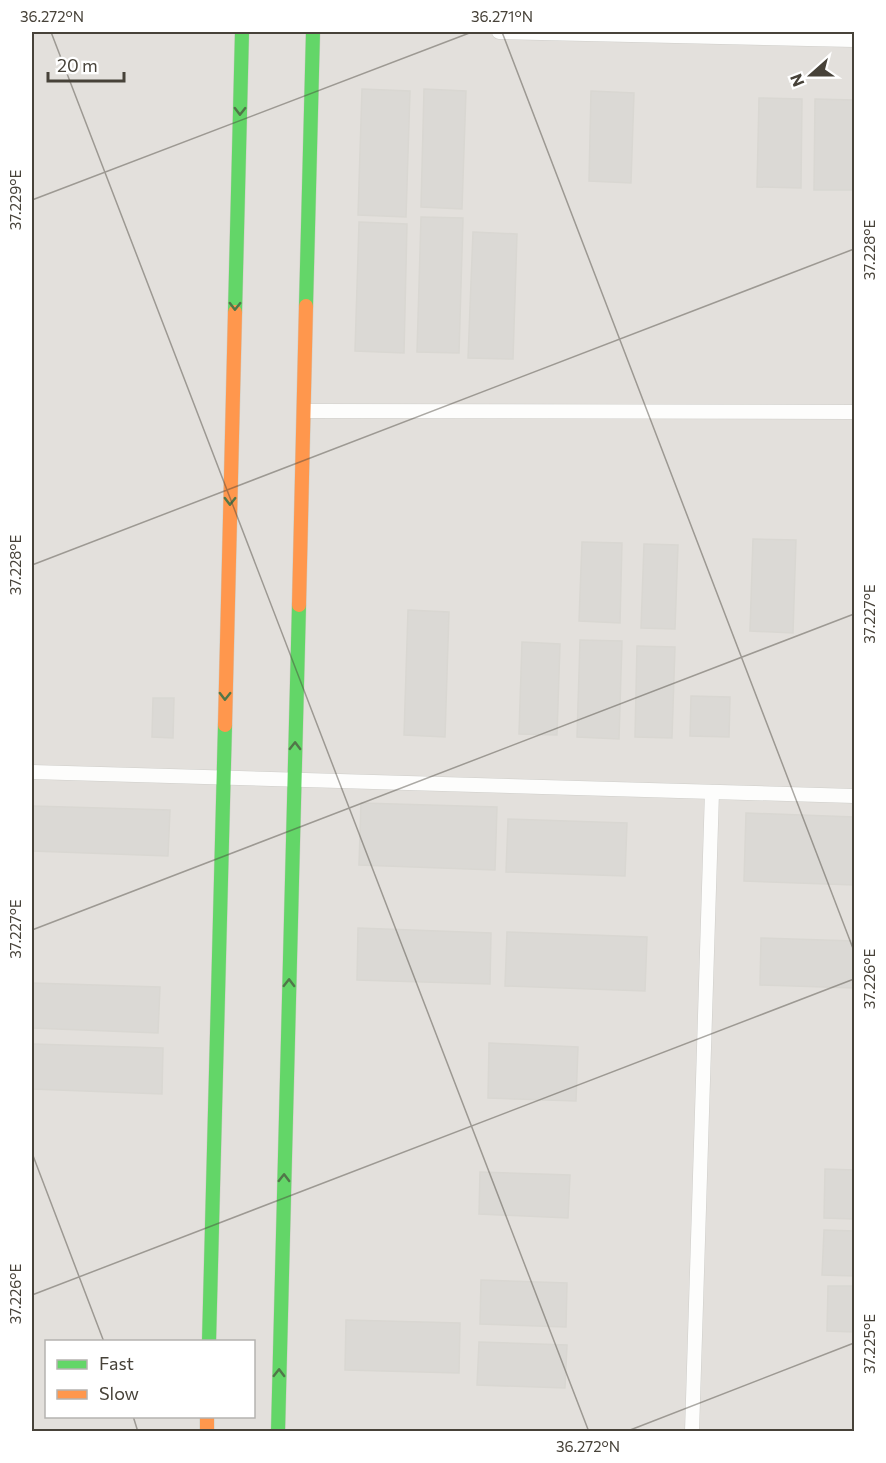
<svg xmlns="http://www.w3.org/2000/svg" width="886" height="1463" font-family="Commissioner,sans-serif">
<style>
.industrial{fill:#e3e0dc;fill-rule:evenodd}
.building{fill:#dbd9d5;stroke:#d9d7d2;stroke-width:1.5}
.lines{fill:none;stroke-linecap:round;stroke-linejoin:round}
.lane-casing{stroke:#cfceca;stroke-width:15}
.fast-casing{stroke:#cfcdc4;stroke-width:15}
.slow-casing{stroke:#cfcdc4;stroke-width:15}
.lane{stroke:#fdfdfc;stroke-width:14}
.fast{stroke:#63d668;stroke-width:14}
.slow{stroke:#ff974d;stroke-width:14}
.oneway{stroke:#517649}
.ticks{fill:none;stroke:#474239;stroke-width:1.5;stroke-opacity:0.45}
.neatline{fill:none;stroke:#474239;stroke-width:2}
.ticks-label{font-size:15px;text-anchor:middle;fill:#474239}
</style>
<rect width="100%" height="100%" fill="#f1f0ec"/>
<!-- industrial -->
<path class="industrial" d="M32,32h822v1399h-822zM46,1342h208v74h-208z"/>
<!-- building -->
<g class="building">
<polygon points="362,89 410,91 406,217 358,215"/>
<polygon points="424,89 466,91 462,209 421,207"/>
<polygon points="591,91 634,93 631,183 589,181"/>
<polygon points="759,98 802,99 801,188 757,187"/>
<polygon points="815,99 854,100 854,190 814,190"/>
<polygon points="421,217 463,218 459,353 417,352"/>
<polygon points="359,222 407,224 404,353 355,351"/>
<polygon points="473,232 517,234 513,359 468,358"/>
<polygon points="753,539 796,540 793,633 750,631"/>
<polygon points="582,542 622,543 620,623 579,621"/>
<polygon points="644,544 678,545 675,629 641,628"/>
<polygon points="408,610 449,612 445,737 404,735"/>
<polygon points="580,640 622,641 619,739 577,737"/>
<polygon points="522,642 560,644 557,735 519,734"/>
<polygon points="637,646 675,647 672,738 635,737"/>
<polygon points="691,696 730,697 729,737 690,736"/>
<polygon points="153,698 174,698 173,738 152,737"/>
<polygon points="361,803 497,807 495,870 359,865"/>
<polygon points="32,806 170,810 168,856 32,851"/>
<polygon points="746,813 854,817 854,885 744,881"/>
<polygon points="508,819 627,823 625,876 506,872"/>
<polygon points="358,928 491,933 490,984 357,980"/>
<polygon points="507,932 647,937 645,991 505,986"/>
<polygon points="761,938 854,941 854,988 760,985"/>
<polygon points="32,983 160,987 158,1033 32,1028"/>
<polygon points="489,1043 578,1047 576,1101 488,1098"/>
<polygon points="33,1044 163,1048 162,1094 32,1089"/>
<polygon points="825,1169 854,1170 854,1219 824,1218"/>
<polygon points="480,1172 570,1175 568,1218 479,1214"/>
<polygon points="824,1230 854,1231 854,1276 822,1275"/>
<polygon points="481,1280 567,1283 566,1327 480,1324"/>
<polygon points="828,1286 854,1286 854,1332 827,1331"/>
<polygon points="346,1320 460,1323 459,1373 345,1370"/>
<polygon points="479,1342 567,1345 565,1388 477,1385"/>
</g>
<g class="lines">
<!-- lane casing -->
<g class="lane-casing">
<g id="lane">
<polyline points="499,32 854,40"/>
<polyline points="304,411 854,412"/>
<polyline points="32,772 854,796"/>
<polyline points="692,1432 712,792"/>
</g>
</g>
<!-- fast casing -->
<g class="fast-casing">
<g id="fast">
<polyline points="306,306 313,32"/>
<polyline points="235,312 242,32"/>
<polyline points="209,1342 225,725"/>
<polyline points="278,1432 299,605"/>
</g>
</g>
<!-- slow casing -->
<g class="slow-casing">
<g id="slow">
<polyline points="299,605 306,306"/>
<polyline points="225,725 235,312"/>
<polyline points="207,1416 207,1432"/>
</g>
</g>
<!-- lane -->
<use href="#lane" class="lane"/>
<!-- fast -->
<use href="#fast" class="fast"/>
<!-- slow -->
<use href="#slow" class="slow"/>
</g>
<!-- one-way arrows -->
<defs><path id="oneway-chevron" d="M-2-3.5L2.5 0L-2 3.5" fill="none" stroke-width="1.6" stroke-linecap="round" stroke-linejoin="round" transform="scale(1.5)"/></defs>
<g class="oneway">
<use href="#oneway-chevron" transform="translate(240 111) rotate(91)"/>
<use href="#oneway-chevron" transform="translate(235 306) rotate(91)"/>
<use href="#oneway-chevron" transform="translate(230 501) rotate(91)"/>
<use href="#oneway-chevron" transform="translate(225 696) rotate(91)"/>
<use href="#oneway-chevron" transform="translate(295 746) rotate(-89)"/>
<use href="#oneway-chevron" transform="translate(289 983) rotate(-89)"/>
<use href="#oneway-chevron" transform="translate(284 1178) rotate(-89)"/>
<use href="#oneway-chevron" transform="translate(279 1373) rotate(-89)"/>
</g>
<!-- ticks -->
<path class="ticks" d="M51,32l538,1400M502,32l352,919M32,200l440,-168M32,565l822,-316M32,930l822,-316M32,1153l72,189M32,1295l822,-316M133,1416l5,16M625,1432l229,-89"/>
<!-- border -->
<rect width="886" height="1463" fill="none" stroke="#ffffff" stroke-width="66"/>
<!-- legend -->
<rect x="45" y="1340" width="210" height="78" fill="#ffffff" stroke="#b5b3b0" stroke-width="1.5"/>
<rect x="57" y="1360" width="30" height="9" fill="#63d668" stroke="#b5b3b0" stroke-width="1.5"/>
<text x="99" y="1370" font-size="18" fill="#474239">Fast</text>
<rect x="57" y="1390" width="30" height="9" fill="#ff974d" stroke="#b5b3b0" stroke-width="1.5"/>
<text x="99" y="1400" font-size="18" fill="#474239">Slow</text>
<!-- north arrow -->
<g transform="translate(811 75) rotate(249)" stroke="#ffffff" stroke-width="4.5" paint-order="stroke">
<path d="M0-4.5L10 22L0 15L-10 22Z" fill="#474239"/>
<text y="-9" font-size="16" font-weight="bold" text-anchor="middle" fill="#474239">N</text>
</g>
<!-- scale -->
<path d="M48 72v9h76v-9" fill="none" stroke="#474239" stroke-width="3"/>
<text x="57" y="72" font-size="18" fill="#474239" stroke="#ffffff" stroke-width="4.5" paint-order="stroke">20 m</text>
<rect x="33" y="33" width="820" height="1397" class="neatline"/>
<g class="ticks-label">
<text x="52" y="22">36.272°N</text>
<text x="502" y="22">36.271°N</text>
<text transform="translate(16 200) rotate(-90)" y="5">37.229°E</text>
<text transform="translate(870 250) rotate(-90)" y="5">37.228°E</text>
<text transform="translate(16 565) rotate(-90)" y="5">37.228°E</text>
<text transform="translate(870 614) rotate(-90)" y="5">37.227°E</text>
<text transform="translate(16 929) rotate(-90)" y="5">37.227°E</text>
<text transform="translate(870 979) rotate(-90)" y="5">37.226°E</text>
<text transform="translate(16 1294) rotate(-90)" y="5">37.226°E</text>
<text transform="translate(870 1344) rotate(-90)" y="5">37.225°E</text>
<text x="588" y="1452">36.272°N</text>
</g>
</svg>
